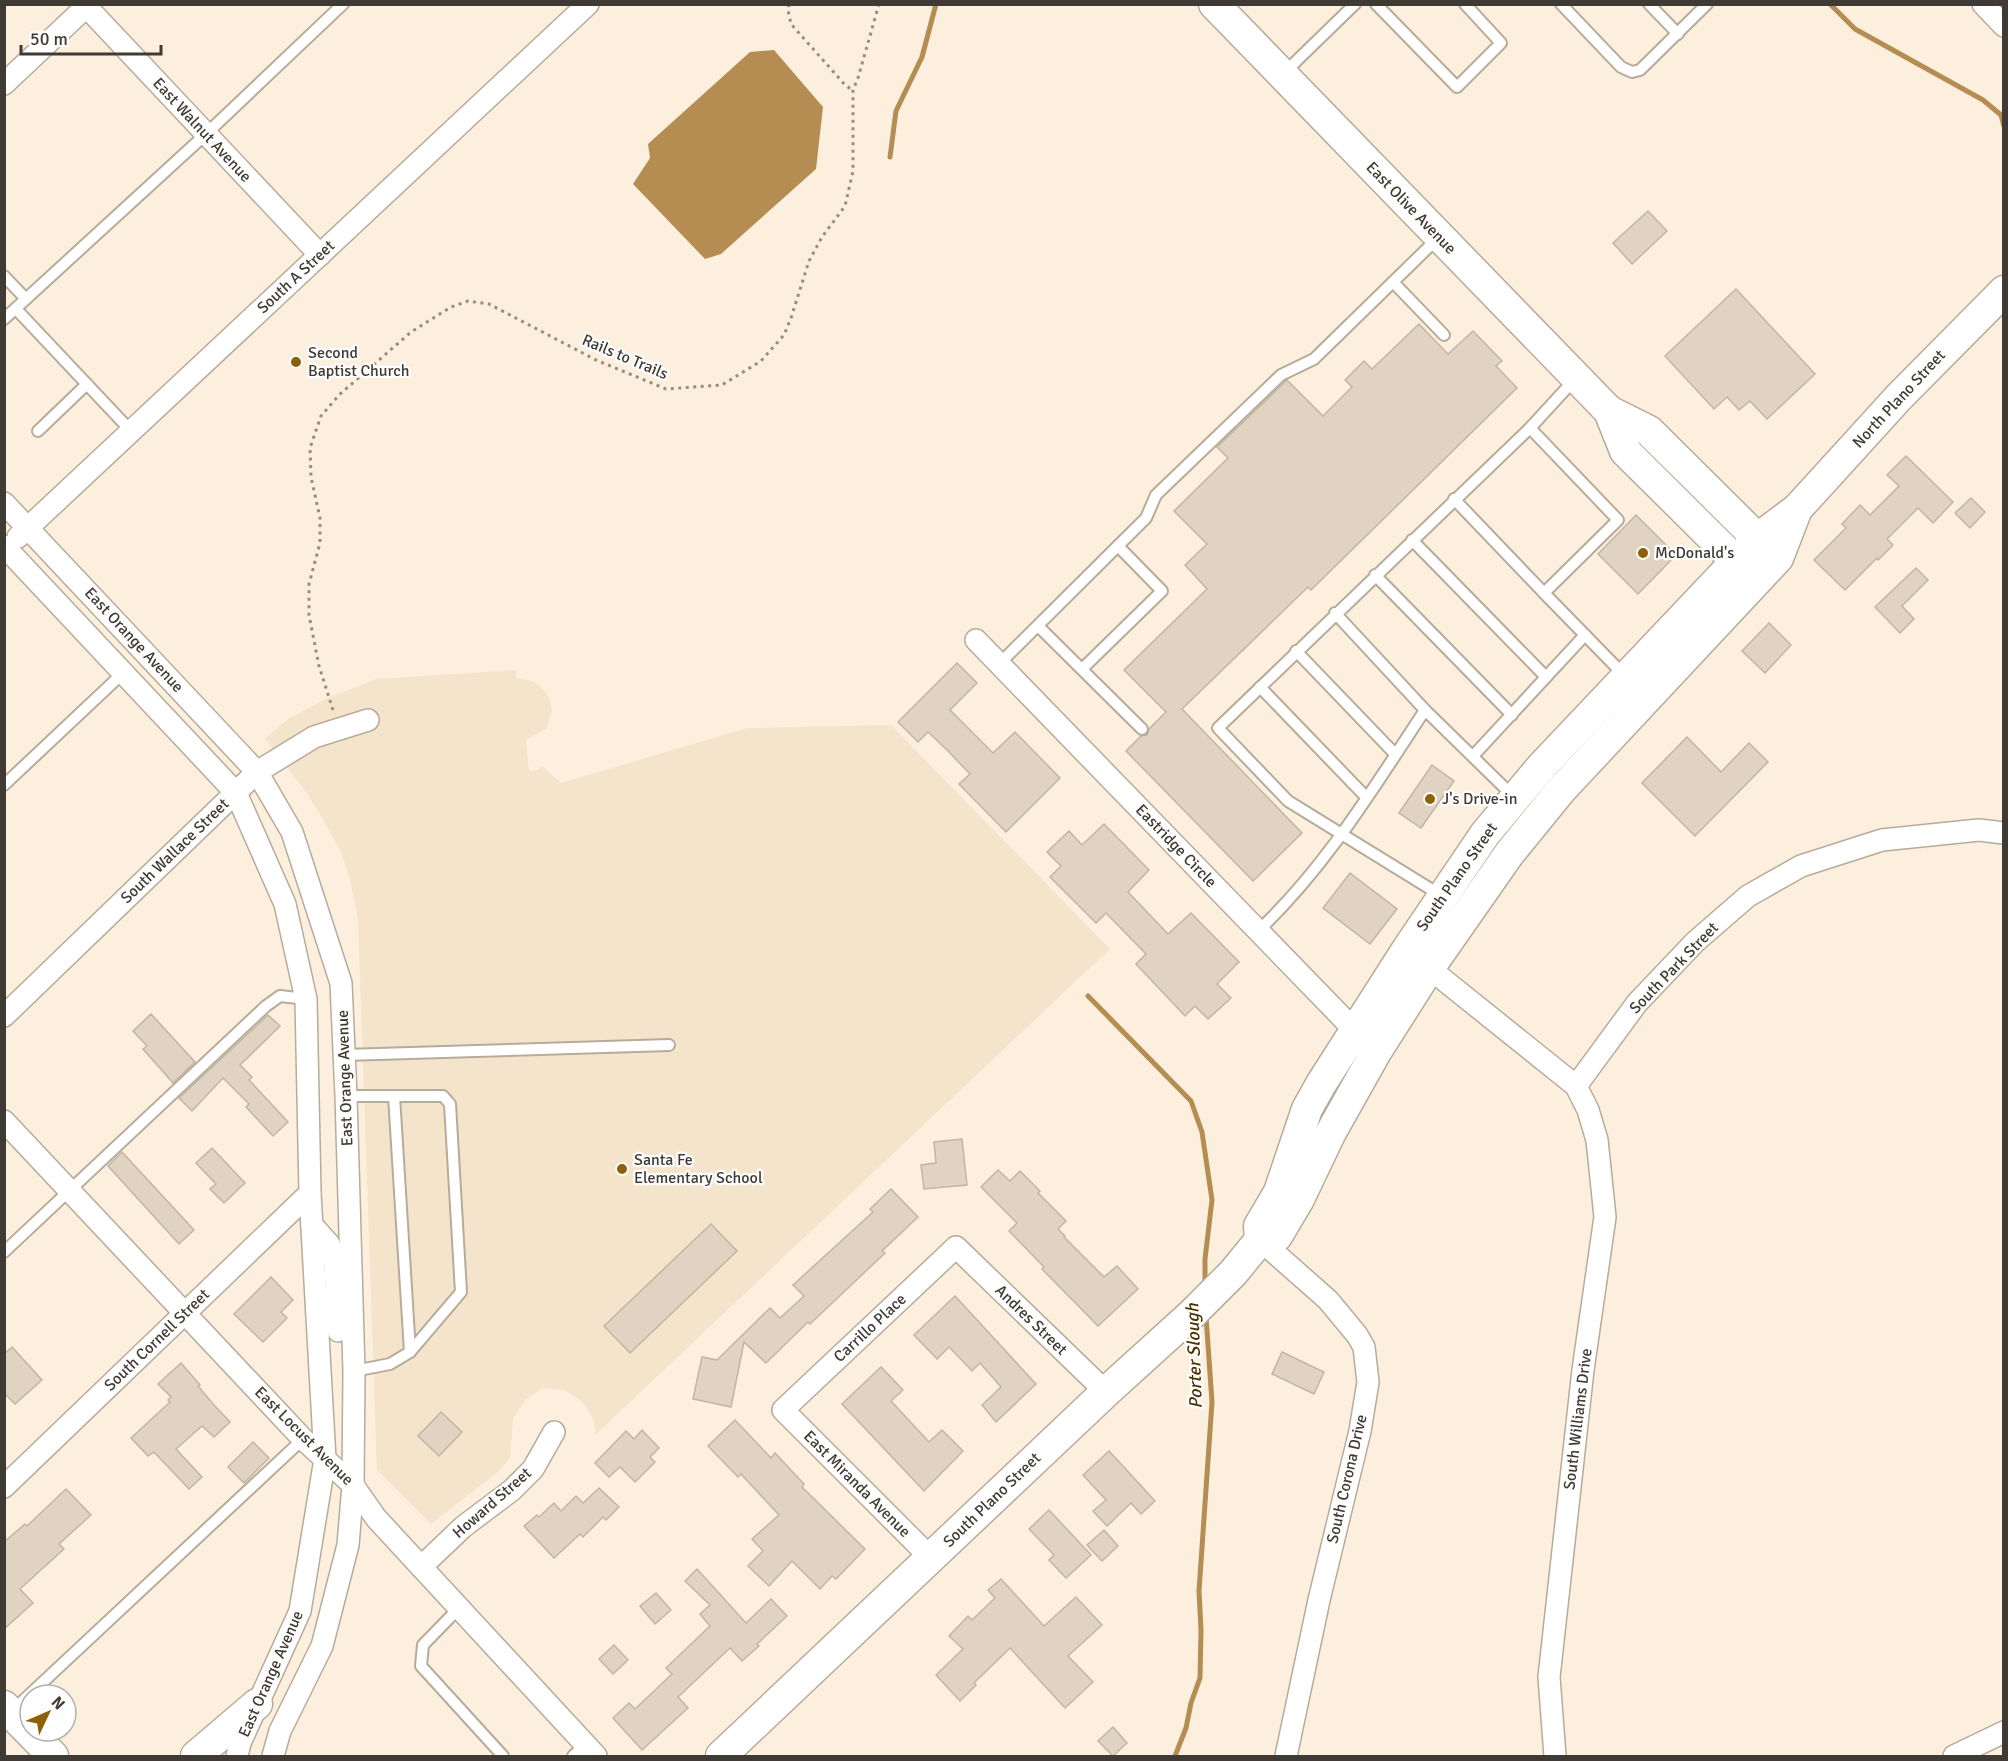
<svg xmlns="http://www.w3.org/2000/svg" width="2008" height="1761" font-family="Signika,sans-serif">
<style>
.built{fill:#f5e4cc}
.water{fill:#b58d53}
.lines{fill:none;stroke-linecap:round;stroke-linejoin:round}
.stream{stroke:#b58d53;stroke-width:5}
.building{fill:#e0d3c2;stroke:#c1b5a4;stroke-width:1.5}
.lane-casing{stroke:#b7ab9a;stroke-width:14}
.street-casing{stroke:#b7ab9a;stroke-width:24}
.secondary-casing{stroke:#b7ab9a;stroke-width:33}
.path{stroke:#968d82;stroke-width:3;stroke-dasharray:3 4.5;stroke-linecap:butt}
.lane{stroke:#fff;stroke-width:10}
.street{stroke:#fff;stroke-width:21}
.secondary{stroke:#fff;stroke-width:30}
.poi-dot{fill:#8e6108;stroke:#fefefe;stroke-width:2}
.labels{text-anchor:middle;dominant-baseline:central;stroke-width:4.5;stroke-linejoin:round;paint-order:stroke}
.street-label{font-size:16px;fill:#3f3a33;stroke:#fefefe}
.poi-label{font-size:16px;fill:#3f3a33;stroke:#fefefe;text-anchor:start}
.water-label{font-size:18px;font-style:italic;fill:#4c3000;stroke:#fefefe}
</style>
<rect width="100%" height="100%" fill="#fcefde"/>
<!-- built -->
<polygon class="built" points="516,670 516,678 533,681 545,691 550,699 552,710 547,728 526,740 529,771 538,770 542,766 561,783 747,728 891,725 1110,949 596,1434 593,1419 587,1408 579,1399 564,1390 543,1388 525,1400 513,1418 510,1458 499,1471 431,1524 377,1470 358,919 350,880 341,852 321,816 306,792 265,739 288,719 328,698 376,679"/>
<!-- water -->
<polygon class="water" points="774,50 823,107 816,169 721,254 705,259 633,184 650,158 648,144 750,52"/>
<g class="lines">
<!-- stream -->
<g class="stream">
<polyline points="1830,4 1855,29 1983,100 2001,115 2004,126"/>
<polyline points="890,157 896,111 922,57 936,4"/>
<polyline points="1088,996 1191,1101 1202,1132 1212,1200 1205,1259 1205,1286"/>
<polyline points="1175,1756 1186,1728 1191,1703 1200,1678 1201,1630 1199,1591 1212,1402 1206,1316"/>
</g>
</g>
<!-- building -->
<g class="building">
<polygon points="1648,211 1667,231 1632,264 1613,243"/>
<polygon points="1736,289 1815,374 1767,419 1750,401 1739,410 1727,397 1714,409 1665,356"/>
<polygon points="1419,324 1448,354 1473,331 1502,361 1496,366 1517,388 1311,590 1308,587 1182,709 1302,833 1253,881 1126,751 1141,736 1147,735 1149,729 1166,712 1124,670 1207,589 1185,565 1207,544 1174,511 1228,458 1217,447 1287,380 1323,416 1352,387 1345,380 1364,361 1372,369"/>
<polygon points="1906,456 1953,502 1933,523 1918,508 1887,539 1893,545 1878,560 1877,558 1845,590 1814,560 1846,528 1842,524 1860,505 1870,515 1899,486 1887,475"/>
<polygon points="1971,498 1985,512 1970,528 1955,513"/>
<polygon points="1636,515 1676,555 1638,594 1598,554"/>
<polygon points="1916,568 1928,580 1902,606 1914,619 1900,633 1875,607"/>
<polygon points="1769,623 1791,645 1765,673 1742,651"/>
<polygon points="957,663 977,683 950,710 993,753 1015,732 1060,778 1006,832 959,784 970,774 948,751 928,732 918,742 898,722"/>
<polygon points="1687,737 1721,772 1749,743 1768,762 1695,836 1642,783"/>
<polygon points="1432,765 1454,781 1421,828 1399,813"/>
<polygon points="1104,824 1149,870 1128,892 1168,934 1191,913 1239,962 1217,984 1231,998 1208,1019 1195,1006 1185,1016 1136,964 1146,954 1106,913 1096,923 1050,877 1061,866 1047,852 1069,831 1082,845"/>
<polygon points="1350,873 1397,909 1370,944 1323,908"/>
<polygon points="151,1014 195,1062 173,1083 143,1049 147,1046 133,1031"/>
<polygon points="268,1015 280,1026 240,1065 252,1077 249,1080 288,1122 273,1136 246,1107 249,1104 223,1078 192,1111 179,1098"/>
<polygon points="962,1139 967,1185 924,1189 921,1165 936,1163 934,1142"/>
<polygon points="212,1148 245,1183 224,1203 210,1189 216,1184 196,1163"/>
<polygon points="122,1152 194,1230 179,1244 108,1166"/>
<polygon points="998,1170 1010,1181 1020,1171 1040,1191 1038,1193 1066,1221 1058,1229 1065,1236 1064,1237 1104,1277 1117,1266 1138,1289 1098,1326 1042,1269 1044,1267 1009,1231 1017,1223 981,1187"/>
<polygon points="891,1189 918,1217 882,1251 885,1253 810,1324 808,1322 766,1363 744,1342 731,1407 693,1399 702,1357 717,1360 770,1308 780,1318 804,1296 793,1285 873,1212 870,1209"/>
<polygon points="711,1224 737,1251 630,1353 604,1326"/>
<polygon points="271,1277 293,1300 281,1312 287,1318 263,1342 234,1314"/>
<polygon points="955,1296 1036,1384 996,1422 982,1405 1001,1387 980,1363 972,1371 949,1347 937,1359 914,1335"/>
<polygon points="12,1347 42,1380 15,1404 4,1393 4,1354"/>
<polygon points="1282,1352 1324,1372 1314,1394 1272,1374"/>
<polygon points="181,1363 200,1385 198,1386 214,1405 230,1422 214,1437 202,1426 176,1449 202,1477 189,1489 154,1452 148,1456 131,1438 170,1402 168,1400 171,1397 158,1384"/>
<polygon points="881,1367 903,1390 891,1401 929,1442 942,1430 963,1451 924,1491 842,1404"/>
<polygon points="441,1412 462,1432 439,1456 418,1436"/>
<polygon points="735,1420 771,1458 775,1453 804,1484 802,1487 865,1549 836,1579 832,1576 820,1589 792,1561 769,1586 748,1566 763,1551 752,1539 779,1515 741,1474 738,1477 708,1446"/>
<polygon points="642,1430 659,1448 650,1457 655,1462 635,1482 620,1467 609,1477 595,1463 626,1431 634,1439"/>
<polygon points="253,1442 269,1458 244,1483 228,1467"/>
<polygon points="1109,1451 1155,1501 1141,1514 1131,1503 1107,1526 1093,1511 1106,1500 1083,1475"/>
<polygon points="599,1488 619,1507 606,1520 603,1517 583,1537 580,1534 554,1558 524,1526 537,1515 539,1517 554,1503 561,1511 576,1496 583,1503"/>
<polygon points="66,1489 91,1515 59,1544 64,1549 20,1589 33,1603 4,1629 4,1542 25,1524 27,1526"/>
<polygon points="1049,1510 1091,1555 1066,1578 1049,1560 1054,1555 1029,1529"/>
<polygon points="1104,1530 1118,1546 1102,1561 1087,1545"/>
<polygon points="697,1569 746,1623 771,1599 787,1616 757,1644 759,1646 742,1661 730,1648 678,1697 688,1708 642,1750 613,1718 629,1703 635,1709 672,1674 666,1668 710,1626 700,1614 710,1605 685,1581"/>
<polygon points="1001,1579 1044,1626 1076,1597 1102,1625 1068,1656 1093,1682 1065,1708 1010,1648 974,1683 976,1685 960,1701 936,1675 963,1649 949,1636 968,1616 972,1620 995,1598 988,1590"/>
<polygon points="656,1593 671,1610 655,1624 640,1606"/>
<polygon points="614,1645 628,1660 613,1674 599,1659"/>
<polygon points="1113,1727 1127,1743 1113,1756 1098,1741"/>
</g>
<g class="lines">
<!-- lane casing -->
<g class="lane-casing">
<g id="lane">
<polyline points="1376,4 1457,87 1501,43 1465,4"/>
<polyline points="1561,4 1621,67 1632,72 1640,70 1707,4"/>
<polyline points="1649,4 1678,34"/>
<polyline points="1284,73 1355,4"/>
<polyline points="4,276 26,299"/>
<polyline points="1393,282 1444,335"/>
<polyline points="16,309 131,431"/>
<polyline points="4,319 206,134 343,4"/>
<polyline points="1530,428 1618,520 1544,593 1625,676"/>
<polyline points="38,431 87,384"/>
<polyline points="1454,499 1544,593"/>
<polyline points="1412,540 1546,677"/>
<polyline points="1375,575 1512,715"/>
<polyline points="1335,613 1425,710 1514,797"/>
<polyline points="1038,626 1142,729"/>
<polyline points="1296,651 1395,754"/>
<polyline points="999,664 1146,518 1156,495 1281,375 1314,359 1438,238"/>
<polyline points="1082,669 1162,591 1118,546"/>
<polyline points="1260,687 1366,797"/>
<polyline points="1473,756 1585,635"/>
<polyline points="4,785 123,673"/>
<polyline points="1442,896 1288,801 1218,728 1530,428 1576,378"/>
<path d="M1258,931c68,-64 116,-144 167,-221"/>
<polyline points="344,1055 669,1045"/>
<polyline points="346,1096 443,1096 450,1104 461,1292 410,1352 390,1364 354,1371"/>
<polyline points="394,1096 410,1352"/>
<polyline points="4,1252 266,1006 280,996 306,999"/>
<polyline points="459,1608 423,1645 421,1666 503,1756"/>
<polyline points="12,1711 303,1439"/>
<polyline points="573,1756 585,1745"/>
</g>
</g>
<!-- street casing -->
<g class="street-casing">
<g id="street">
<polyline points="84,4 320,255"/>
<polyline points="1983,4 2004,26"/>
<polyline points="4,84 89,4"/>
<polyline points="4,503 257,772 292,832 341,983 346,1096 354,1371 353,1485 348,1545 322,1646 280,1731 273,1756"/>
<polyline points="18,537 588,4"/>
<polyline points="4,546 236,793 285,904 306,999 310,1193 325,1459 300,1611 240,1743 237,1756"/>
<polyline points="976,640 1365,1041"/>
<polyline points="1419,960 1576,1086 1588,1110 1597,1140 1605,1217 1583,1370 1549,1677 1555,1756"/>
<polyline points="4,1016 257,772 314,737 368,720"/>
<polyline points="1576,1086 1637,1003 1695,942 1748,896 1801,866 1882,840 1979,830 2004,833"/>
<polyline points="4,1121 303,1439 353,1485 376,1518 596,1756"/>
<polyline points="312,1225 329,1244 335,1263 338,1331"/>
<polyline points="1260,1240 1328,1300 1357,1335 1364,1347 1368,1382 1360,1431 1319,1600 1286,1756"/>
<polyline points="4,1487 310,1193"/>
<polyline points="931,1558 783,1410 956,1247 1106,1392"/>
<polyline points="421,1567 463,1527 512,1490 533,1469 554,1432"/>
<polyline points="1954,1756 2004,1732"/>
</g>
</g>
<!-- secondary casing -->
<g class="secondary-casing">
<g id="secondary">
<polyline points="1214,4 1609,411 1649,431 1771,552"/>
<polyline points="1609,411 1625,451 1750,575"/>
<polyline points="1260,1240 1259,1226 1279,1192 1307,1109 1321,1084 1406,951 1485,834 1542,766 1757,539 1797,509 1899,397 2004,291"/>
<polyline points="4,1706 53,1756"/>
<polyline points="196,1756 257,1704"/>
<polyline points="721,1756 1106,1392 1192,1314 1233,1273 1260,1240 1277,1236 1299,1199 1330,1134 1376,1052 1430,967 1509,854 1561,790 1778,558 1797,509"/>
</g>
</g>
<!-- path -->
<g class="path">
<polyline points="789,4 788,10 791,24 846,86 853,90"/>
<polyline points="333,710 319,666 309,615 309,584 320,543 320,518 311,477 310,448 321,416 339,395 411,332 451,307 468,301 489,304 596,360 666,389 722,385 761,361 784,335 791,318 809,261 822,237 845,206 853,171 853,90 858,78 879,4"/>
</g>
<!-- lane -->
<use href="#lane" class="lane"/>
<!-- street -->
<use href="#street" class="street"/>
<!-- secondary -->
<use href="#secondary" class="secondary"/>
</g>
<!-- markers -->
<g class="poi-dot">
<circle cx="296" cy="362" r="6"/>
<circle cx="1643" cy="553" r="6"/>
<circle cx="1430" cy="799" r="6"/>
<circle cx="622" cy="1169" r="6"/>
</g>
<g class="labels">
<!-- street labels -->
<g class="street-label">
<text transform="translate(202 130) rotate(47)">East Walnut Avenue</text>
<text transform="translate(1411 208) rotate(46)">East Olive Avenue</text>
<text transform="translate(296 277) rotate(-43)">South A Street</text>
<text transform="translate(625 357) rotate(23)">Rails to Trails</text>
<text transform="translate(1899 399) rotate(-47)">North Plano Street</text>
<text transform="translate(134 640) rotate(47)">East Orange Avenue</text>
<text transform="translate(1176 846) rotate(46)">Eastridge Circle</text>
<text transform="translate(175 851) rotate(-44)">South Wallace Street</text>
<text transform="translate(1457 877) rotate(-55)">South Plano Street</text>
<text transform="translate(1674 968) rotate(-46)">South Park Street</text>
<text transform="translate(345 1078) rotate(-92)">East Orange Avenue</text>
<text transform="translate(1031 1320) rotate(44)">Andres Street</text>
<text transform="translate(870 1328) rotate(-43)">Carrillo Place</text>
<text transform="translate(157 1340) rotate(-44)">South Cornell Street</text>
<text transform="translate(1578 1419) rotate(-83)">South Williams Drive</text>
<text transform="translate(304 1436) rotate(45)">East Locust Avenue</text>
<text transform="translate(1347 1479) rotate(-77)">South Corona Drive</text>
<text transform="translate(857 1484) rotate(45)">East Miranda Avenue</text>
<text transform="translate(992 1500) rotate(-44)">South Plano Street</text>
<text transform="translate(492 1503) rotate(-41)">Howard Street</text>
<text transform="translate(271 1674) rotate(-66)">East Orange Avenue</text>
</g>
<!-- poi labels -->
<g class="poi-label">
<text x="308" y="353">Second<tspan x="308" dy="18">Baptist Church</tspan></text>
<text x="1655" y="553">McDonald's</text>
<text x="1442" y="799">J's Drive-in</text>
<text x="634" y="1160">Santa Fe<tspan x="634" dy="18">Elementary School</tspan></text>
</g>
<!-- water labels -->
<g class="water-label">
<text transform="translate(1194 1356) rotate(-92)">Porter Slough</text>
</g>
</g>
<!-- border -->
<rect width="2008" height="1761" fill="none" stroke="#3f3a33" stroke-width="12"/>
<!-- north arrow -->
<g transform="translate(48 1713) rotate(46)"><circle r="28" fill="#fefefe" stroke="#b2b0ad" stroke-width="1.5"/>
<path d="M0-4.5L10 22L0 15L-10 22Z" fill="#8e6108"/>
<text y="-9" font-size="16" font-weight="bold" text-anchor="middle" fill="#3f3a33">N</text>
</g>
<!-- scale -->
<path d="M21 45v9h140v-9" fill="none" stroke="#3f3a33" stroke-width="3"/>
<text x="30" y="45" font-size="18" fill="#3f3a33" stroke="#fefefe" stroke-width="4.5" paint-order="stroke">50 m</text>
</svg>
